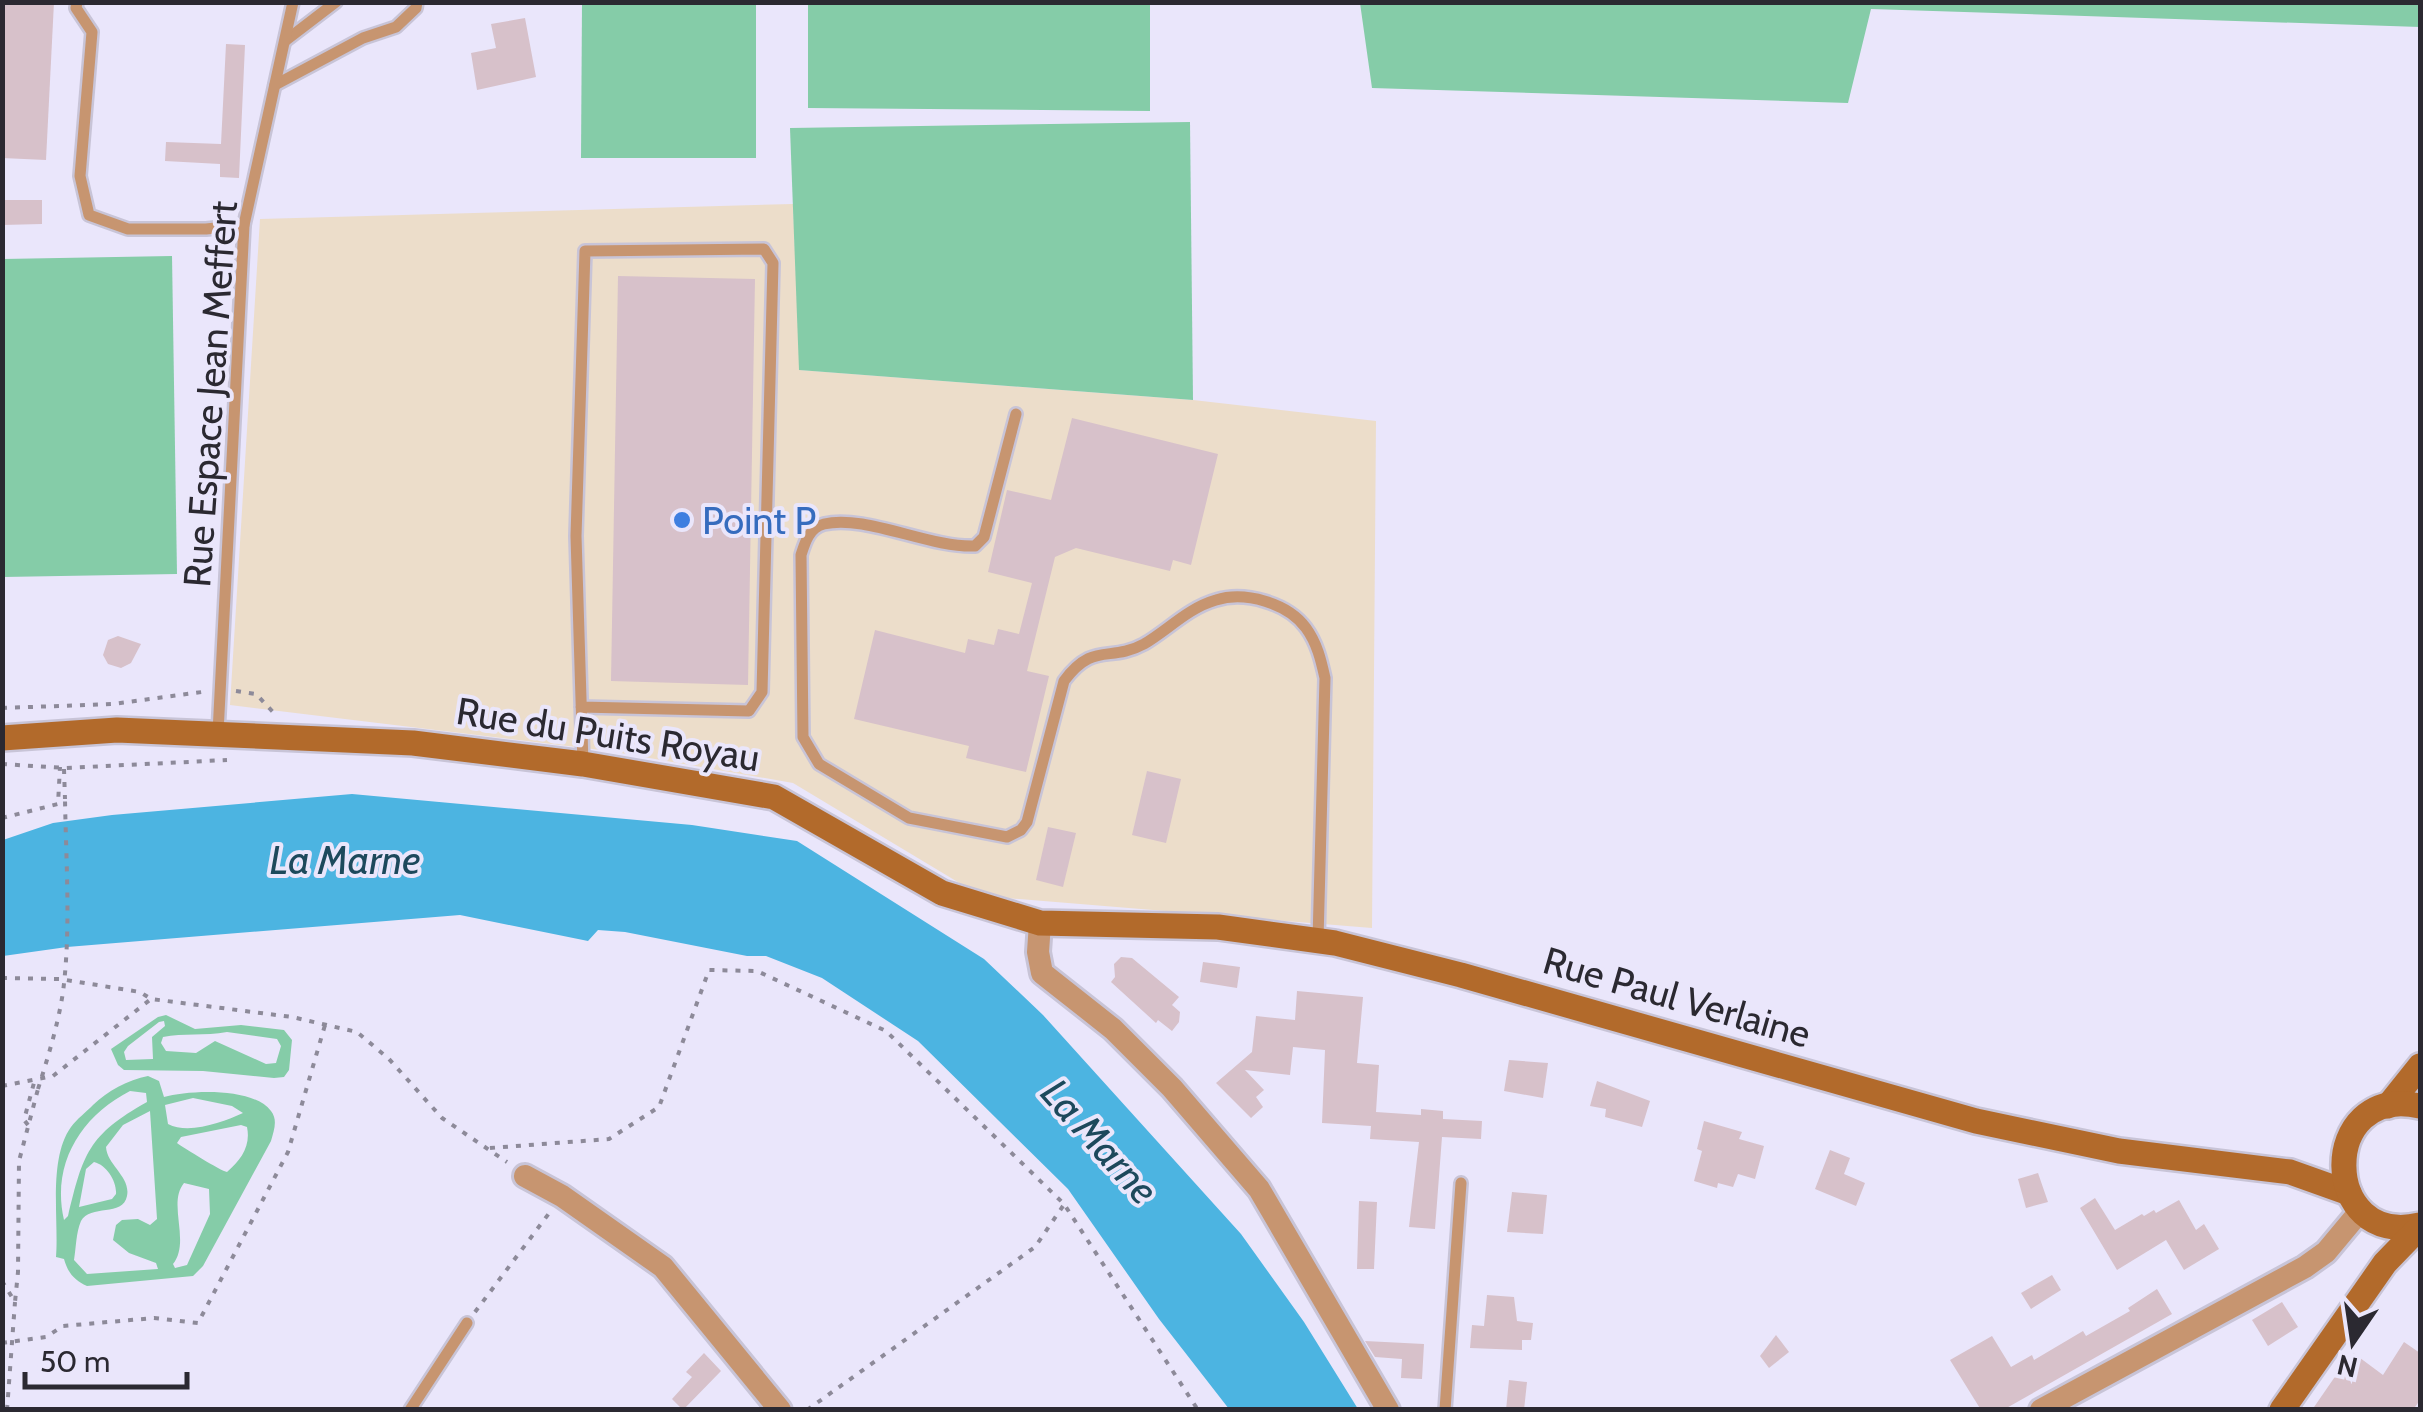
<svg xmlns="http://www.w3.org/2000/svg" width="2423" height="1412" font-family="Cabin,sans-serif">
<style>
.industrial{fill:#ecddca}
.green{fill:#85cca8;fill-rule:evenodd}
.water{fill:#4cb4e1}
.building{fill:#d7c1ca}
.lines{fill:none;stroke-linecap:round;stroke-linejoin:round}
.lane-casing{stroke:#c8c4d7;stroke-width:16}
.street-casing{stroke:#c8c4d7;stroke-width:28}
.secondary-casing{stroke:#c8c4d7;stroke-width:30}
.path{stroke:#8d8a99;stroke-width:4;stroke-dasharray:5 8;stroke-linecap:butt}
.lane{stroke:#c79570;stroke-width:11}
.street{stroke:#c79570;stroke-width:22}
.secondary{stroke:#b26a2b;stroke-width:25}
.path-bridge{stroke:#8d8a99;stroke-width:4;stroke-dasharray:5 8;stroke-linecap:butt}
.shop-dot{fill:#3f7fe0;stroke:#eae6fb;stroke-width:4}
.labels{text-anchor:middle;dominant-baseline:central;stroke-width:8;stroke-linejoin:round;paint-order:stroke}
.street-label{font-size:38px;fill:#2b2931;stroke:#eae6fb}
.shop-label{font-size:38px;fill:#366cbe;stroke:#eae6fb;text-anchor:start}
.water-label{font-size:40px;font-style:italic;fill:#1d495c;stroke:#eae6fb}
</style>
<rect width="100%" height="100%" fill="#eae6fb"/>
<!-- industrial -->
<polygon class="industrial" points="793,204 800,370 1193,400 1376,421 1372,928 981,896 793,783 609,751 230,705 260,219"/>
<!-- green -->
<g class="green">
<polygon points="2420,2 2420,27 1871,9 1848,103 1372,88 1360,3"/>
<polygon points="582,3 756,3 756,158 581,158"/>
<polygon points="808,3 1150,3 1150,111 808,108"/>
<polygon points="1190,122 1193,400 799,370 790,128"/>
<polygon points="172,256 177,574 3,577 3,259"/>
<path d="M166,1015l29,14 46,-4 43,5 8,10 -3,30 -5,7 -10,1 -71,-7 -79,-1 -6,-5 -7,-16 47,-32zM159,1022l5,-1 1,5 -13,11 1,22 -27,1 -2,-8 4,-6zM227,1032l50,7 4,7 -5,17 -10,1 -51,-23 -19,12 -30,-2 -5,-8 2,-6c20,-4 42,-1 64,-5z"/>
<path d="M148,1076l11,5 5,16c25,-7 89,-10 107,14 7,9 3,19 0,30l-68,125 -10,10 -106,10c-13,-6 -19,-13 -23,-27l-8,-2c3,-37 -8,-98 15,-130 6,-8 15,-15 22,-22 14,-14 35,-25 55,-29zM130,1091l16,2 1,9c-59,33 -64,52 -79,114l-4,4c-13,-56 17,-104 66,-129zM193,1098l39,8 11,7c-20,9 -54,22 -75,11l-3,-19zM150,1111l7,108 -7,6 -12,-6 -16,1 -6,5 -3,15 16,13 27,10 2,6 -71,5 -13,-14c2,-11 2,-28 7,-39 9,-17 42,-4 46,-25 4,-19 -20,-31 -21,-49l17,-22zM241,1125l6,2c4,19 -6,33 -20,45 -6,-1 -43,-24 -50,-29l4,-6zM94,1162c13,3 23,20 22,32l-4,5 -33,8 7,-38zM184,1183l25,6 1,25 -23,51 -12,3 -2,-4c18,-23 -6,-60 11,-81z"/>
</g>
<!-- water -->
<polygon class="water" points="352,794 692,825 797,841 984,959 1043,1015 1241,1234 1304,1322 1358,1409 1229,1409 1159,1319 1068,1189 918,1041 822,978 766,956 747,956 625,932 598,930 588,941 460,915 67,947 3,956 3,840 53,823 112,815"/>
<!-- building -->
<g class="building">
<polygon points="2,2 54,2 46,160 2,158"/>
<polygon points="525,18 536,77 477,90 471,53 496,48 491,24"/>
<polygon points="226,44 245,45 239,178 220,177 220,164 165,161 166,142 221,144"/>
<polygon points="2,200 42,200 42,224 2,225"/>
<polygon points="618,276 755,279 748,685 611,681"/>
<polygon points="1072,418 1218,454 1191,565 1173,560 1170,571 1076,548 1055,557 1027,671 1049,676 1026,772 966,758 969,746 854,719 875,630 965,653 968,639 994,645 998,629 1019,634 1032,583 988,572 1007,490 1051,500"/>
<polygon points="118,636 141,644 131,663 121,668 108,664 103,655 108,640"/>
<polygon points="1147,771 1181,779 1166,843 1132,835"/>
<polygon points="1048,827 1076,833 1063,887 1036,880"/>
<polygon points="1121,957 1132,958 1179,997 1172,1005 1180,1012 1179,1022 1172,1031 1158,1020 1156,1023 1111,982 1115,977 1114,964"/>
<polygon points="1203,962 1240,967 1237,988 1200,982"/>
<polygon points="1297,991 1363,997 1357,1063 1379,1065 1376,1112 1421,1115 1421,1109 1443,1111 1443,1119 1482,1121 1481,1139 1442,1137 1435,1229 1409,1227 1419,1142 1370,1139 1371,1126 1322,1123 1325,1050 1293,1047 1290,1075 1245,1070 1264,1090 1256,1097 1263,1107 1251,1118 1216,1083 1252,1052 1256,1016 1295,1020"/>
<polygon points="1509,1060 1548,1063 1543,1098 1504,1091"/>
<polygon points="1597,1081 1650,1101 1642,1127 1605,1117 1606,1109 1590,1106"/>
<polygon points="1704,1121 1742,1132 1739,1139 1764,1146 1755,1179 1738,1174 1733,1187 1718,1183 1717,1188 1694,1181 1702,1151 1697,1149"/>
<polygon points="1830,1150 1850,1158 1844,1174 1865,1183 1856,1206 1815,1189"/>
<polygon points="2038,1173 2048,1202 2026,1208 2018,1179"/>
<polygon points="1512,1192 1547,1195 1543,1234 1507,1232"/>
<polygon points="2095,1198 2115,1230 2142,1214 2144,1216 2154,1210 2156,1213 2179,1200 2196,1230 2204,1224 2219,1249 2184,1270 2166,1240 2117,1270 2080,1208"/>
<polygon points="1359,1201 1377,1202 1374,1269 1357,1269"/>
<polygon points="2052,1275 2061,1290 2031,1309 2021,1293"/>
<polygon points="2157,1289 2172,1314 2003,1410 1981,1410 1950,1360 1992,1336 2011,1367 2032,1355 2034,1360 2083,1331 2086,1336 2130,1311 2128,1308"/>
<polygon points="1487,1295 1514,1297 1517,1321 1533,1323 1531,1340 1522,1340 1522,1350 1470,1348 1472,1325 1484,1326"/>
<polygon points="2282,1302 2298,1327 2268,1346 2252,1320"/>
<polygon points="1776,1335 1789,1352 1769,1368 1760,1356"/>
<polygon points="1365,1341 1424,1344 1422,1379 1401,1378 1402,1359 1375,1357"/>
<polygon points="2404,1342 2420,1353 2420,1400 2413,1410 2312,1410 2352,1352 2383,1375"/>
<polygon points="704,1353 721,1371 683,1410 672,1399 692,1377 686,1372"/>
<polygon points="1509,1380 1527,1382 1524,1410 1506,1410"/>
</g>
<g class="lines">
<!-- lane casing -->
<g class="lane-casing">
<g id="lane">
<polyline points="77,2 76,8 92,32 80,176 89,215 128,229 206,229 244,225"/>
<polyline points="285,41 336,2"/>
<polyline points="275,85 363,38 396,27 416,8 417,2"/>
<path d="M1016,414l-32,123 -9,9c-46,2 -110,-32 -151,-22 -15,4 -19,18 -23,31l2,182 16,27 90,54 98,19 14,-7 6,-8 37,-141c30,-40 45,-18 80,-37 24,-14 44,-36 72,-44 29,-9 72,3 90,28 11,15 15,32 19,50l-7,262"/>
<polyline points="581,707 749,711 762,692 773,263 764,249 585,251 576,536 583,764"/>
<polyline points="218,733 244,225 293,2"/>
<polyline points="410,1410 467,1323"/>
<polyline points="1445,1410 1461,1183"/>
</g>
</g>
<!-- street casing -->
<g class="street-casing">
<g id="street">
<polyline points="1040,923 1038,952 1042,973 1113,1029 1172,1088 1259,1189 1388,1410"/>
<polyline points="525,1176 562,1196 663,1267 780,1410"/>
<polyline points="2041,1410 2305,1267 2326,1252 2361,1210"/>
</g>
</g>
<!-- secondary casing -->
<g class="secondary-casing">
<g id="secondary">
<polyline points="2,738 117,730 413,743 583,764 774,797 942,893 1040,923 1218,927 1335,943 1461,975 1976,1121 2119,1151 2290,1172 2349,1193"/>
<polyline points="2388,1106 2420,1066"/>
<path d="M2420,1106c-103,-23 -100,143 0,119"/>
<polyline points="2282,1410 2385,1263 2420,1227"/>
</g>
</g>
<!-- path -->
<g class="path">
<polyline points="236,691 256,694 273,712"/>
<polyline points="2,708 113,704 202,692"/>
<polyline points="2,764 65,768 227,760"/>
<polyline points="64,769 65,799"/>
<polyline points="2,818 58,804 60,767"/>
<polyline points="2,978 60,979 140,992 151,999 292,1017 357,1032 389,1059 442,1118 507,1162"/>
<polyline points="2,1086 53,1076 151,999"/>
<polyline points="28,1125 24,1120 35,1079"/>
<polyline points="490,1148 609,1139 659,1107 709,970 757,971 886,1031 1064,1204 1198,1410"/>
<polyline points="2,1281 15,1302 18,1272 19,1161 38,1089"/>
<polyline points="475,1312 550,1212"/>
<polyline points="2,1343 46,1337 63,1326 154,1318 198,1323 288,1152 325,1025"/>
<polyline points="7,1410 15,1302"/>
<polyline points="807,1410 1035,1247 1063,1206"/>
</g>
<!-- lane -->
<use href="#lane" class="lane"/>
<!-- street -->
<use href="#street" class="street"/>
<!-- secondary -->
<use href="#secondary" class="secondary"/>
<!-- path-bridge -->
<path class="path-bridge" d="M38,1089c10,-32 20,-64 25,-97 8,-63 3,-129 2,-193"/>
</g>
<!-- markers -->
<circle class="shop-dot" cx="682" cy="520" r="10"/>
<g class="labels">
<!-- street labels -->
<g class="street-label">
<text transform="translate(210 394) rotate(-86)">Rue Espace Jean Meffert</text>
<text transform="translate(608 734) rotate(9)">Rue du Puits Royau</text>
<text transform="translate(1677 997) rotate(16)">Rue Paul Verlaine</text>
</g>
<!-- shop labels -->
<g class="shop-label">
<text x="702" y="520">Point P</text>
</g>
<!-- water labels -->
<g class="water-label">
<text x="345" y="859">La Marne</text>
<text transform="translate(1100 1141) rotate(48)">La Marne</text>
</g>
</g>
<!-- border -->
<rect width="2423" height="1412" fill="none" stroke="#2b2931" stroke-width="10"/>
<!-- north arrow -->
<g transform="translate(2353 1342) rotate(193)" stroke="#eae6fb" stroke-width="8" paint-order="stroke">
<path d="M0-8L18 38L0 25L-18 38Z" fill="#2b2931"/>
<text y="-15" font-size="28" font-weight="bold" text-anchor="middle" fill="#2b2931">N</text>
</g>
<!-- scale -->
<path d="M25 1372v15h162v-15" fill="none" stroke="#2b2931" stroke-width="5"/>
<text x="40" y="1372" font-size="30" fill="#2b2931" stroke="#eae6fb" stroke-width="8" paint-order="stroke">50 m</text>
</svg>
